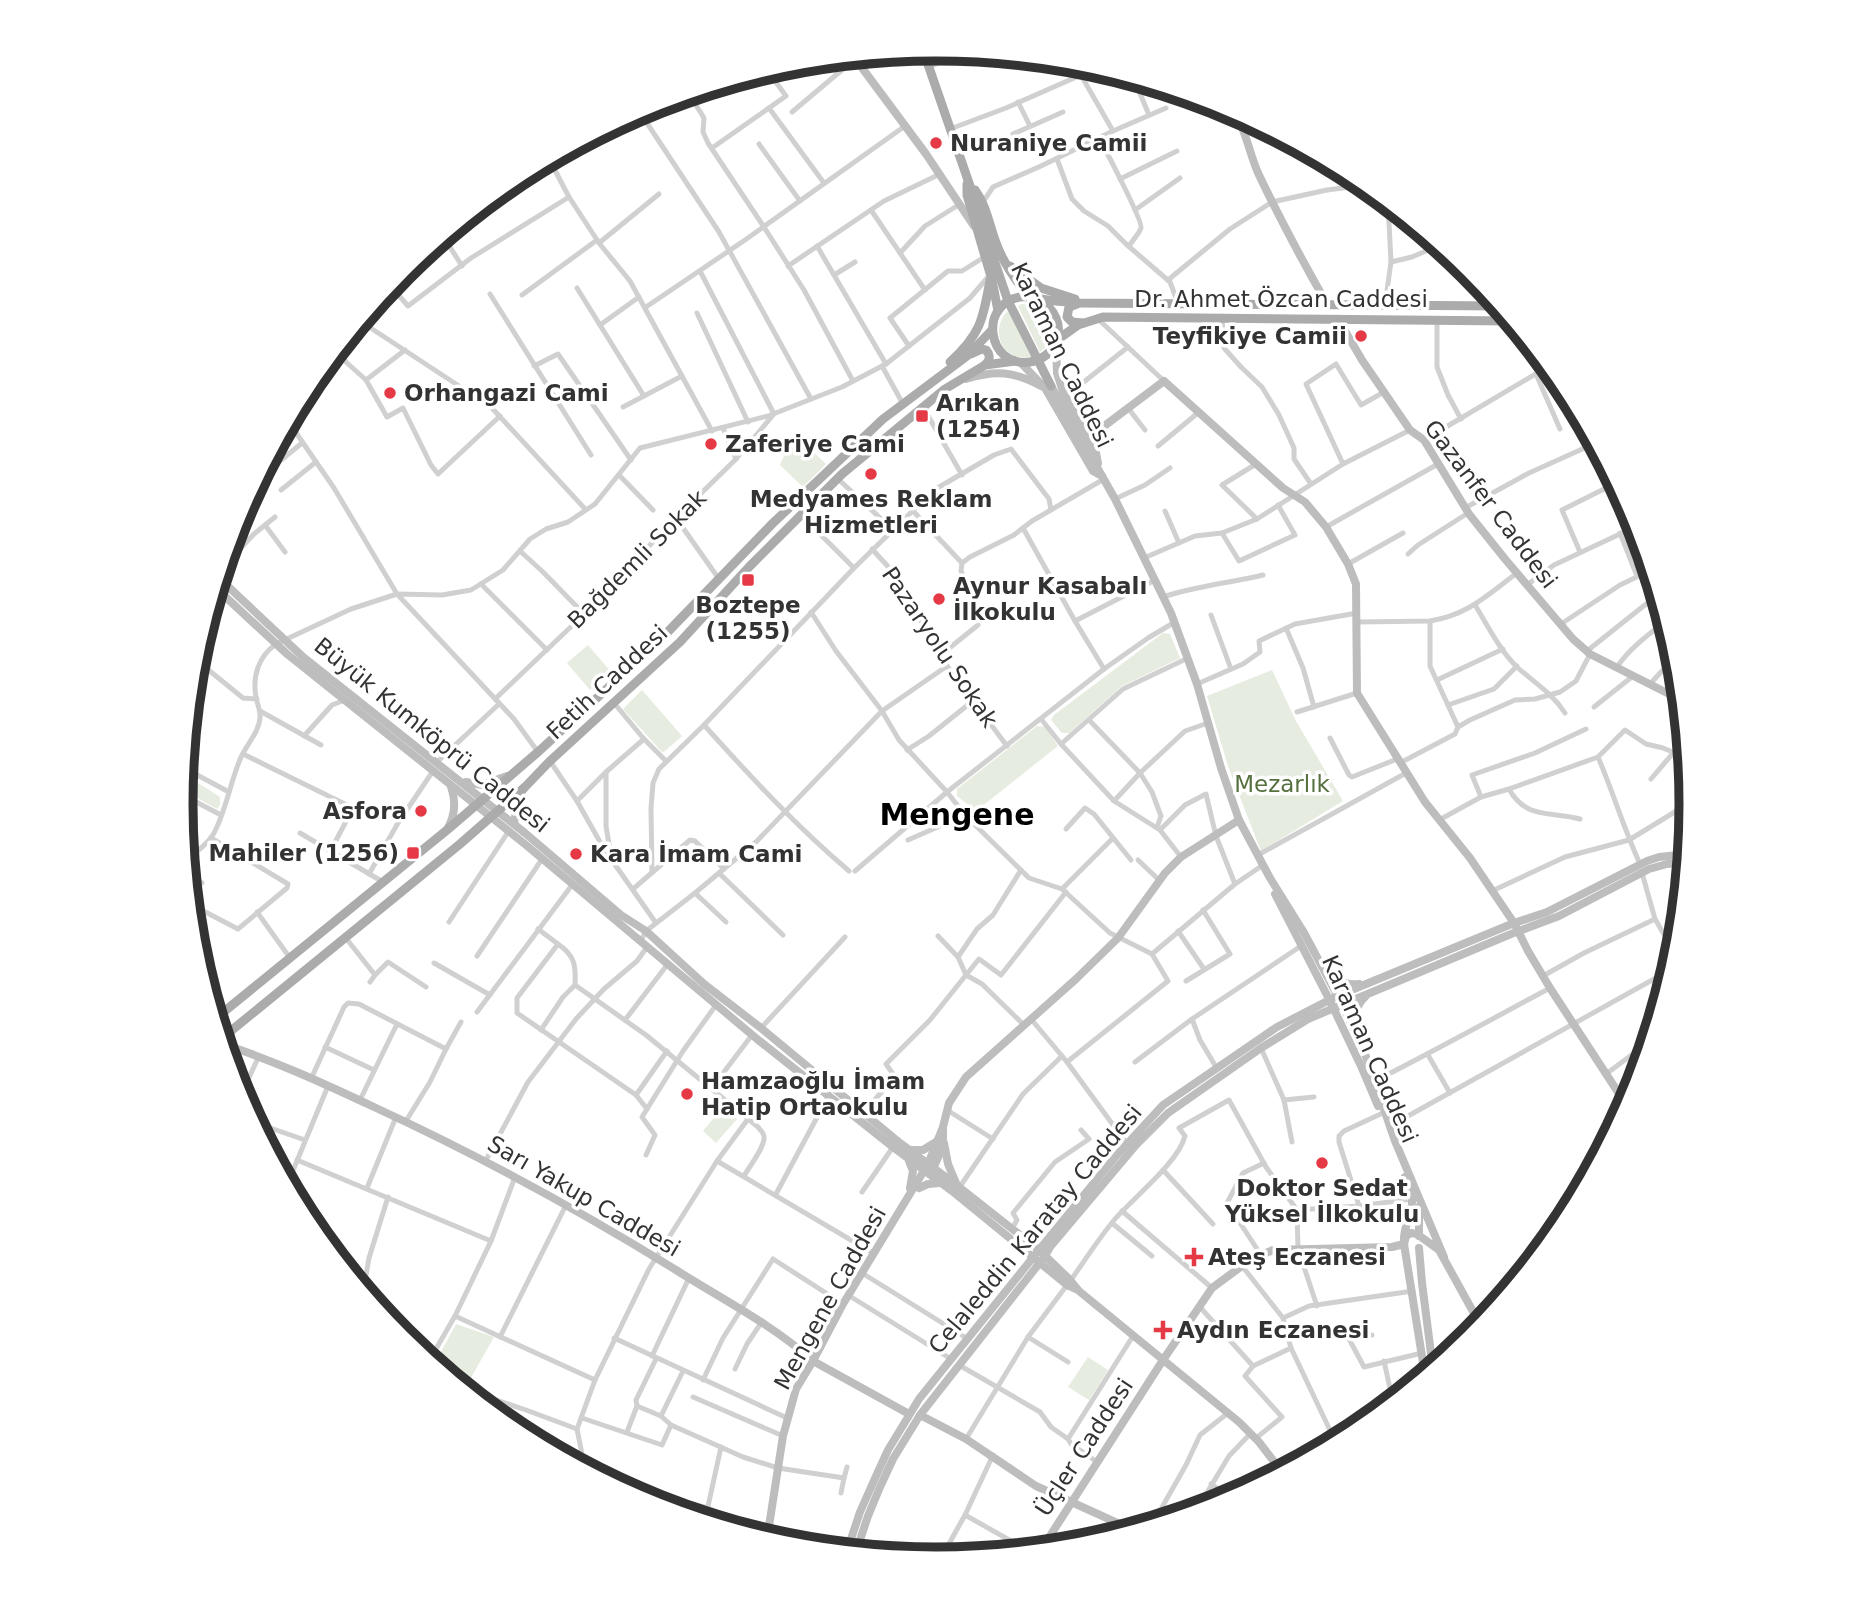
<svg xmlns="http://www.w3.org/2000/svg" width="1872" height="1609" font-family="'DejaVu Sans',sans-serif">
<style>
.green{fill:#e6ecdf}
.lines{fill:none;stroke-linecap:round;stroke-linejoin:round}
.street{stroke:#d0d0d0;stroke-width:5}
.secondary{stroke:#bdbdbd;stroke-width:8}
.primary{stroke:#ababab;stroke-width:9}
.primary-bridge{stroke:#ababab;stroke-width:9}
.poi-dot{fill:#e63946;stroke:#fff;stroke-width:2.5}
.labels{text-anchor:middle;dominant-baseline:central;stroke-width:7;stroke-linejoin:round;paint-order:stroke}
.poi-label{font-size:23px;font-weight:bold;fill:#333;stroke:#fff;text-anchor:start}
.street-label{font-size:23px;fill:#333;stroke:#fff}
.park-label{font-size:23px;fill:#56703f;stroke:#fff}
.district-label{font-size:30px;font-weight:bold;fill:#000;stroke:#fff}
.rim{fill:none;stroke:#333;stroke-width:9}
</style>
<rect width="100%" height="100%" fill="#fff"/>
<!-- green -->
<g class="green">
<path d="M1022,304c8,1 17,1 23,7 13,12 8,32 -5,41l-22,-46z"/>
<path d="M1009,310l22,47c-4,0 -8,1 -12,0 -23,-5 -26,-34 -10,-47z"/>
<path d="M803,442l23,22 -23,23 -23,-22c5,-14 10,-17 23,-23z"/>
<polygon points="1163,633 1170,634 1180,658 1122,686 1069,733 1062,733 1051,720 1054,715"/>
<polygon points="588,645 611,672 590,690 567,663"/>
<polygon points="1272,670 1296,721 1343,801 1261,851 1229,769 1207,696"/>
<polygon points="642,690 682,736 665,751 662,752 623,709"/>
<polygon points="1037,726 1045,727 1058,746 976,811 957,796 957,789"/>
<polygon points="184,774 220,797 220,805 217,809 182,789"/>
<polygon points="723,1107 737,1119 716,1143 703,1131"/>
<polygon points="456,1324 494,1337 464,1390 434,1365"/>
<polygon points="1088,1357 1108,1370 1089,1400 1068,1387"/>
</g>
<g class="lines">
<!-- street -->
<g class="street">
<polyline points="1010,56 1015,66"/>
<polyline points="929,67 965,52"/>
<polyline points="1134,79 1149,115"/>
<polyline points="689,94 704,118 703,132 708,143 764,227 804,290 853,381"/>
<polyline points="709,96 726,82"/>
<polyline points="1018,102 1030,126"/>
<polyline points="769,108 824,183"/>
<polyline points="639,111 719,232 811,399"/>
<polyline points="792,112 855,59"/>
<polyline points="950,129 1006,108 1081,75"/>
<polyline points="1113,131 1166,108"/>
<polyline points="1013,134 1063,112"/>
<path d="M1099,138c6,11 44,83 42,90 -2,6 -9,13 -12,18"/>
<polyline points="759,144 800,201"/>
<polyline points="712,148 786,96 767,70"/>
<polyline points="549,159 569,197 599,243 630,281 712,431"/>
<polyline points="1057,159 1072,199 1084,211 1108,226 1126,244 1170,282 1178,303"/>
<polyline points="1120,179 1177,151"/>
<polyline points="983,202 993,187 1041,166 1113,131 1074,63"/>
<polyline points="871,210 925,290"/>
<polyline points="1135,210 1180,178"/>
<polyline points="443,236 462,266"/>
<polyline points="599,243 659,194"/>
<polyline points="817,246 886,364"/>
<polyline points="900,253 925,226 960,204"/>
<polyline points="1391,262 1412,257 1440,245"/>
<polyline points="788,266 884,201 940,174"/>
<polyline points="834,275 855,262"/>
<polyline points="1168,280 1230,229 1272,202 1327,190 1367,185"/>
<polyline points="390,285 408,306 471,258 569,197"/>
<polyline points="577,288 644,396"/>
<polyline points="490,294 591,455"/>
<polyline points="522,295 597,240"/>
<polyline points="1385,305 1391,262 1388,203"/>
<polyline points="646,307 745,240 905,126"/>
<polyline points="697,313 748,422"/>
<polyline points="1222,318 1224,348 1241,367 1262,387 1279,415 1294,448 1294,459 1311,484"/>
<polyline points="1098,319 1164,381"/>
<polyline points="1437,320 1437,367 1448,395 1461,419"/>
<polyline points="360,321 491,407 586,510"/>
<polyline points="600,325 639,297"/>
<polyline points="909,346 890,318 948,271 962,271 986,256"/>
<polyline points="337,349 346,362 366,380 405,350"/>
<polyline points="534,366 558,354 631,460"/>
<polyline points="882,366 903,404"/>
<polyline points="1536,374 1560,429"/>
<polyline points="366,380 387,417 403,408 431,465 438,474 500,416"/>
<polyline points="1066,396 1128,347"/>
<polyline points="623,407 682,376"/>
<polyline points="923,407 962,475"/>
<polyline points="1128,408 1145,430"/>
<polyline points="288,421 334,488 397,594 514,719 538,752"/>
<polyline points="723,428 736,459"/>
<polyline points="1424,440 1549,366"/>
<polyline points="1158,446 1199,412"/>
<polyline points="1256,464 1222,485 1257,519"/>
<polyline points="1343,464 1306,384 1336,364 1361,405 1384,392"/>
<polyline points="619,475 653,510"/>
<polyline points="837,478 893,530"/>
<polyline points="258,479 302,443"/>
<polyline points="281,490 316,462"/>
<polyline points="1115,499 1145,485 1170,468"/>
<polyline points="1465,508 1529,473 1589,446 1588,429"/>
<polyline points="913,511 962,563"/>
<polyline points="1165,511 1179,543"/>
<polyline points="801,515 854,568"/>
<polyline points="676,518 719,579"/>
<polyline points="265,525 285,552"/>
<polyline points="1326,527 1438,464"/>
<polyline points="1023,528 1075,621 1104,669"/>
<polyline points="1222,533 1239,561 1295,535 1278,505"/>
<polyline points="1620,533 1637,576"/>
<polyline points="872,549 893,572 947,666 1007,746"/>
<polyline points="520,551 543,572 584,614"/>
<polyline points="1580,552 1562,510 1608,487 1589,446"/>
<polyline points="1408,554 1418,545 1468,513"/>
<polyline points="1144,558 1195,536 1222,533 1257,519 1343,464 1410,430"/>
<polyline points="1348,564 1403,533"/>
<polyline points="222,568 254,534 275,517"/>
<polyline points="481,584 547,650"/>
<polyline points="1527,585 1554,565 1637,526"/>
<path d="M1163,597c33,-11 67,-14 100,-22"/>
<path d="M1475,605c13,21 25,46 43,63 17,15 35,26 47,45"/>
<polyline points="811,612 836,651 882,711 899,740 947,792 965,815 1029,878 1062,889 1110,933 1152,954 1235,884 1263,865"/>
<polyline points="1211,615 1231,669"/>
<polyline points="1075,621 1155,580"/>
<polyline points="1430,621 1430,666 1458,727"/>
<path d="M1357,622l73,-1c38,-6 57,-26 87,-48"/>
<polyline points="1561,624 1620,585 1651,570"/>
<polyline points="1286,628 1303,668 1314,707"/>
<polyline points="1587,651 1646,604 1659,598"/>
<polyline points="942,654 978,625 980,617 961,571 962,563 970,557 1014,535 1032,521 1104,479"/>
<polyline points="195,659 243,698 257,699"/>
<path d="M1617,667c13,-19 31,-32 49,-46"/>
<polyline points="1437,680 1503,649"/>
<polyline points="1197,684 1243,664 1260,652 1259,641 1295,624 1357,613"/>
<polyline points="1650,684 1661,672 1677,658"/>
<polyline points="1668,694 1680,684"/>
<polyline points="495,699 577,621 676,518 736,459 774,414 700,271"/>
<polyline points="614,703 644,739 666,761"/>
<polyline points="1448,705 1494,689 1517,666"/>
<polyline points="1594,707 1633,676"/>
<polyline points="260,711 321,745"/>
<polyline points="1297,712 1357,693"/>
<polyline points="1041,719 1061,744 1114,801 1160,830 1181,857"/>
<polyline points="1089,720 1140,773 1152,792 1161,816 1157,827"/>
<path d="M704,725c46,51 92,101 145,146"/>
<polyline points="304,736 332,705 345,700"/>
<polyline points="1330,738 1349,775 1352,777 1397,759"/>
<polyline points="1061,744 1123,689 1188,658"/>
<polyline points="907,750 929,736 974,700"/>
<polyline points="243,754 353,808 331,850"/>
<path d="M1598,757c15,35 26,72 42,107"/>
<polyline points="550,761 577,801 604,849 656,923"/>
<polyline points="437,762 499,704"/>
<polyline points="1400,763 1455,734 1458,727 1470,720 1515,700 1535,699 1560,692 1576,681 1590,654"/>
<polyline points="184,768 229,792"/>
<polyline points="606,773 606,826 611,857"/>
<polyline points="1651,779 1685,739"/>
<path d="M1509,789c17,31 43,22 71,30"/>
<polyline points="181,794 221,815"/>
<polyline points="1481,797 1472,775 1535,753 1586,729"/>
<polyline points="577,801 606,772 644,739"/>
<polyline points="1114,801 1140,773 1185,731 1208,723"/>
<polyline points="1439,820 1481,797 1509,789 1598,757 1625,730 1646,744 1663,748 1687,758"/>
<polyline points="1066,829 1085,808 1094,814 1131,860"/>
<polyline points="1160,830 1185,805 1206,794 1216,836 1235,884"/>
<polyline points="300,833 383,882"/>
<polyline points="908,840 965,815 969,811"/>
<polyline points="1258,855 1406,773"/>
<path d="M186,860c11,-9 24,-17 30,-31 11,-23 15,-49 25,-72 6,-13 18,-25 19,-39 1,-7 -3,-14 -4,-21 -4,-21 3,-41 20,-53l75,-35 46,-15 45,1 29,-5 32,-20 27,-31 16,-10 22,-7 27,-18 45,-56 128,-32 74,-29 44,-23 84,-66 18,-21"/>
<polyline points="1138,860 1160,881"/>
<polyline points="187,871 202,883"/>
<polyline points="855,871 947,792 1104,669 1148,638 1175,622"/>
<polyline points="652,872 651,808 653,783 659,769 704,725 854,568 934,490 994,455 1011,449 1049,499 1051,510"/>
<polyline points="719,873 783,935"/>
<polyline points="1642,873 1655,919 1676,955"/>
<polyline points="369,874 398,823 433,771"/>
<polyline points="633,889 690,840 695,841 724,869"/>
<polyline points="1062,889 1112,839"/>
<polyline points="1492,891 1565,857 1629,840 1691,802"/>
<polyline points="695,893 726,922"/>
<polyline points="190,904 238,929 287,888 288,884 211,838"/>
<polyline points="257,912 290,958"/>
<polyline points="449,922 508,832"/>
<polyline points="538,929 558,944 517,998 517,1013 636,1095 647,1109"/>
<polyline points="1178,931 1204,969"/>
<polyline points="345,937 375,975 370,982"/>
<polyline points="640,942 646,931 695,893 756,842 882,711 947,666"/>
<path d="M558,944c17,12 18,21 17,41"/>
<polyline points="477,956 542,859"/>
<polyline points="958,957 977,929 993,915 1021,870"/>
<polyline points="434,963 490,995"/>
<polyline points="375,975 388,962 426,987"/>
<polyline points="1543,976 1584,953 1655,919"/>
<polyline points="1186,981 1230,954 1203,910"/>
<polyline points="477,1012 572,885"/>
<polyline points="1031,1019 1067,1062 1127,1144"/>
<polyline points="1192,1019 1200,1040 1216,1067"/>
<polyline points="625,1020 667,965"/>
<polyline points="1024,1025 982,984 966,975 979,959 1001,975 1066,892"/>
<polyline points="761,1028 845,937"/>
<path d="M541,1030l22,-33 12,-12 71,50 112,92c2,3 6,6 6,10 1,10 -15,30 -20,39"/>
<polyline points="325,1047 374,1070"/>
<polyline points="1261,1048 1284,1100 1314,1097"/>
<polyline points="446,1049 461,1022"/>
<polyline points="1428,1055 1450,1093"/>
<polyline points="1067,1062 1168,981 1152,954"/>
<polyline points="1135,1062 1192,1019 1301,946"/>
<polyline points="1606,1074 1649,1042"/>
<polyline points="311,1079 344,1007 348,1003 359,1004 446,1049 430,1082 406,1121"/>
<path d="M1375,1081c59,-30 117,-62 175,-93"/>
<polyline points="711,1089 752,1035"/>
<polyline points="636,1095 667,1051"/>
<polyline points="240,1097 259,1056"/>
<polyline points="360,1100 397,1024"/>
<polyline points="1284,1100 1292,1142"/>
<polyline points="947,1110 993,1139"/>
<polyline points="863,1113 895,1077 886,1064 930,1020 966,975 958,957 938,936"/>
<polyline points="253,1122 305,1140"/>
<polyline points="1388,1123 1408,1116 1672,969"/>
<polyline points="646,1155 655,1135 642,1117 683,1051 716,1005"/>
<polyline points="297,1160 491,1241"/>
<polyline points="486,1160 528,1082 576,1019 604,989 637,961 647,947"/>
<polyline points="717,1161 873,1253"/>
<polyline points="1163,1170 1213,1224"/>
<polyline points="287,1185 328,1086"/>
<polyline points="367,1188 396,1117"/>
<polyline points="959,1188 1023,1094 1062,1056"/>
<polyline points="862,1192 893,1147"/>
<polyline points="776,1194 829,1095"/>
<polyline points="1359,1206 1339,1142 1339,1136 1344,1131 1385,1112"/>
<polyline points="1297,1210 1298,1249 1317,1306"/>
<polyline points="1122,1211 1212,1288"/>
<polyline points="1112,1223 1152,1256"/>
<polyline points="1012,1229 1017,1220 1013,1213 1055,1162 1089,1139 1081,1130"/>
<polyline points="1261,1255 1227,1203 1243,1173 1264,1163"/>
<polyline points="1242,1266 1283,1318 1291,1348 1336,1443"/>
<polyline points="862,1273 968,1339"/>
<path d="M1071,1280c14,-20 28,-42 44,-61 19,-22 63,-56 70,-83l-6,-8 50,-28 37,67 31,43 62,-4 53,-7"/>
<polyline points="363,1292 369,1258 388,1197"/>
<polyline points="848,1295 951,1359"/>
<polyline points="1199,1306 1253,1366 1245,1376 1282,1417 1255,1439"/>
<polyline points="455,1316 595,1380"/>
<polyline points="1283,1318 1309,1306 1413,1291"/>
<polyline points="393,1328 431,1358"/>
<polyline points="1372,1335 1348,1337 1364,1367 1422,1353"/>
<polyline points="500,1337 566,1205"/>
<polyline points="1028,1337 1068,1362"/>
<polyline points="614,1338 787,1418"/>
<polyline points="652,1356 689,1278"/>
<polyline points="429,1361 455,1316 491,1241 515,1177"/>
<polyline points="1384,1361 1393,1402"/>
<polyline points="959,1365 1040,1412 1051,1427 1068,1439"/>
<polyline points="1253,1366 1291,1348"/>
<polyline points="735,1369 747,1344 761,1323"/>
<polyline points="703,1380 723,1338 773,1259 843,1304"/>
<polyline points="472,1396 475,1393 526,1410 577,1429 585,1469"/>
<polyline points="693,1397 783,1436"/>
<polyline points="637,1406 661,1416 683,1371"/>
<polyline points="661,1416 671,1425 743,1457 778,1468 844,1478 847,1467"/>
<polyline points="582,1418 662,1445 671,1425"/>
<polyline points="577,1429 595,1380 649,1269 717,1161 748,1119"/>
<polyline points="627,1432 637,1406 636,1400 656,1359"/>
<polyline points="966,1439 1028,1337 1067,1285"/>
<polyline points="1097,1462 1071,1444 1068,1439 1133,1336"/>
<polyline points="1281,1470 1287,1465 1300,1463"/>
<polyline points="613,1484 708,1508 768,1534"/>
<polyline points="1211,1484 1233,1498"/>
<polyline points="841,1493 844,1478"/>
<polyline points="1206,1508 1199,1506 1229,1456 1250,1434"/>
<polyline points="965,1515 1029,1551"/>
<polyline points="705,1520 721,1447"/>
<polyline points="1152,1525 1186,1465 1200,1435 1228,1413"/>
<polyline points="940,1560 965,1515 993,1455"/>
</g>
<!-- secondary -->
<g class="secondary">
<polyline points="854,57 926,154 974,226"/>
<path d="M1233,111c14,20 16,43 26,64 21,44 44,87 68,129"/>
<polyline points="1338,319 1362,360 1410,430 1424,440 1469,514 1505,559 1573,639 1590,654 1681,700"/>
<polyline points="1056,342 1057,373 1063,392 1096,453 1098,463"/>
<polyline points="1020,362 1045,388 1093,471 1102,476"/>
<path d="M966,379c29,-9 48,-8 75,7"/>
<polyline points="1051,386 1115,499 1171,613 1197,684 1221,768 1239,820 1270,878 1303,931 1342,1004 1364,1051 1395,1141 1444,1257"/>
<polyline points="1087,439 1164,381 1283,488 1305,502 1326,527 1348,564 1356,584 1357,693 1425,802 1470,858 1514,923 1528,951 1550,988 1627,1106"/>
<polyline points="219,578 303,657 525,833 621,915 646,931 704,984 761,1028 900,1143 955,1184 1039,1250 1069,1279 1079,1291 1239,1422 1259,1442 1282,1472"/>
<polyline points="216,588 287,654 526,845 757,1039 893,1147 952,1191 1067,1285 1076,1289"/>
<polyline points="466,782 482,785 507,776"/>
<polyline points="514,824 518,798 523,790"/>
<path d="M448,828c7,-13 8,-27 3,-41"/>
<polyline points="1275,894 1330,1001 1361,1066 1378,1106"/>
<path d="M1327,972c9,9 19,13 32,12"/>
<path d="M1355,1026c0,-13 1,-20 10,-29"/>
<path d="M223,1044c52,17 102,40 151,63 104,48 205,103 302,163 46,29 97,55 137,91l96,53"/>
<polyline points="944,1143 948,1164 956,1183"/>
<polyline points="910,1150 923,1150 936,1142"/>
<polyline points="909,1161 913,1171 910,1188"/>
<path d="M932,1170c7,-13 12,-25 11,-40"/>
<polyline points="919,1188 928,1184 940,1183"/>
<polyline points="1419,1236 1419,1207"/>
<path d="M1404,1241c-1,-15 9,-27 8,-41 0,-8 -4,-16 -7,-23"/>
<polyline points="1419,1248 1422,1283 1433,1369"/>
<polyline points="1425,1375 1404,1244 1406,1236 1411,1233 1417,1234 1439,1250 1481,1326"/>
<polyline points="920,1415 966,1439 1036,1486 1133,1530"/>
<polyline points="767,1539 783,1436 796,1389 813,1361 843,1304 928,1164 943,1127 949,1103 966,1077 1076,979 1118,938 1165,873 1181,857 1239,820"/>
<polyline points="1041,1550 1163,1360 1212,1288 1250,1260 1273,1250 1392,1247 1404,1244"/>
<polyline points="847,1551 860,1512 876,1476 888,1450 919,1399 1039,1250 1116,1156 1163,1105 1277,1027 1337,996 1514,923 1547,912 1647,861 1659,857 1687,854"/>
<polyline points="856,1552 868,1516 880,1487 893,1459 920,1415 1045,1256 1050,1247 1136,1145 1168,1113 1261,1048 1308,1019 1511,934 1559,916 1649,869 1667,864 1686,862"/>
</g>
<!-- primary -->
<g class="primary">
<polyline points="923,50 979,212 989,245"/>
<polyline points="967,184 967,195 992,280 998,311"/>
<path d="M975,190c11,15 14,33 20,50 7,21 20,40 34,57"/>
<polyline points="1010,266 1041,288 1075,299"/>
<path d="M1038,299c16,9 26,26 17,45 -5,10 -14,16 -25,18 -43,6 -52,-58 -10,-65 7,-1 14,1 21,2 13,2 26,3 38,4l421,3"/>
<polyline points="1077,304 1069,307 1067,317 1072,322 1083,323"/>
<polyline points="1057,340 1078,325 1103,317 1511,321"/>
<path d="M971,354l11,-5 4,1c5,6 4,10 -1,15"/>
<path d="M950,362c31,-28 33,-43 40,-82"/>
<polyline points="215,1019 447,830 538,752 659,641 772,524 883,419 967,356 992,330"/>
<polyline points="221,1039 460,844 525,787 550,761 680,642 749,567 842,474 945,389 985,365 1015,361"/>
</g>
<!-- primary-bridge -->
<polyline class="primary-bridge" points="989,245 1008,301 1051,386"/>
</g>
<!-- markers -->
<g class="poi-dot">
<circle cx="936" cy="143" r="7"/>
<circle cx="1361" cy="336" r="7"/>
<circle cx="390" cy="393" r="7"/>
<rect x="915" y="409" width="14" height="14" rx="3.5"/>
<circle cx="711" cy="444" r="7"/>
<circle cx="871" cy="474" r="7"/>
<rect x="741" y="573" width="14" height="14" rx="3.5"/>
<circle cx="939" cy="599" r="7"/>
<circle cx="421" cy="811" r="7"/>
<rect x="406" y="846" width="14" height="14" rx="3.5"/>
<circle cx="576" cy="854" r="7"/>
<circle cx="687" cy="1094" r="7"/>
<circle cx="1322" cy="1163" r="7"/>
<path d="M1190.5 1246.5h7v7h7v7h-7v7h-7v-7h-7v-7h7z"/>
<path d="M1159.5 1319.5h7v7h7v7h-7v7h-7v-7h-7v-7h7z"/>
</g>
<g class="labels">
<!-- poi labels -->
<g class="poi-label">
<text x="950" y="143">Nuraniye Camii</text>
<text x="1347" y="336" text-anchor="end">Teyfikiye Camii</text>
<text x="404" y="393">Orhangazi Cami</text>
<text x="936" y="403">Arıkan<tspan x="936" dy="26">(1254)</tspan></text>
<text x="725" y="444">Zaferiye Cami</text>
<text x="871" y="499" text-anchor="middle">Medyames Reklam<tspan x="871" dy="26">Hizmetleri</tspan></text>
<text x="953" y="586">Aynur Kasabalı<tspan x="953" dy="26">İlkokulu</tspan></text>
<text x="748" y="605" text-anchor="middle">Boztepe<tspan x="748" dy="26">(1255)</tspan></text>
<text x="407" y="811" text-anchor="end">Asfora</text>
<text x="399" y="853" text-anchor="end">Mahiler (1256)</text>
<text x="590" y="854">Kara İmam Cami</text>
<text x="701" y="1081">Hamzaoğlu İmam<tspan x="701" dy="26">Hatip Ortaokulu</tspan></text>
<text x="1322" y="1188" text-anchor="middle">Doktor Sedat<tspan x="1322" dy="26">Yüksel İlkokulu</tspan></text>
<text x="1208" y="1257">Ateş Eczanesi</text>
<text x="1177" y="1330">Aydın Eczanesi</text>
</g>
<!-- street labels -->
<g class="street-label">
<text x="1281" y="299">Dr. Ahmet Özcan Caddesi</text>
<text transform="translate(1062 355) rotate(64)">Karaman Caddesi</text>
<text transform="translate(1491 504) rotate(53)">Gazanfer Caddesi</text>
<text transform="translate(637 559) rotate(-45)">Bağdemli Sokak</text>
<text transform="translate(940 647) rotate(56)">Pazaryolu Sokak</text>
<text transform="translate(607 682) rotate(-43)">Fetih Caddesi</text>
<text transform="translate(432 735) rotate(39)">Büyük Kumköprü Caddesi</text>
<text transform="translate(1370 1049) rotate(66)">Karaman Caddesi</text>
<text transform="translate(584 1196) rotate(30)">Sarı Yakup Caddesi</text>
<text transform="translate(1035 1229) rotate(-50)">Celaleddin Karatay Caddesi</text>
<text transform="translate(830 1298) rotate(-61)">Mengene Caddesi</text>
<text transform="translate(1084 1447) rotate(-57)">Üçler Caddesi</text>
</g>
<!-- park labels -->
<g class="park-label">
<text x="1282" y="784">Mezarlık</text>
</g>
<!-- district labels -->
<g class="district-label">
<text x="957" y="814">Mengene</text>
</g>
</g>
<!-- crop -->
<path d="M0 0H1872V1609H0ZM193 804a743 743 0 1 1 1486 0a743 743 0 1 1-1486 0Z" fill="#fff" fill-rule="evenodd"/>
<path class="rim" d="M193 804a743 743 0 1 1 1486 0a743 743 0 1 1-1486 0Z"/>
</svg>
